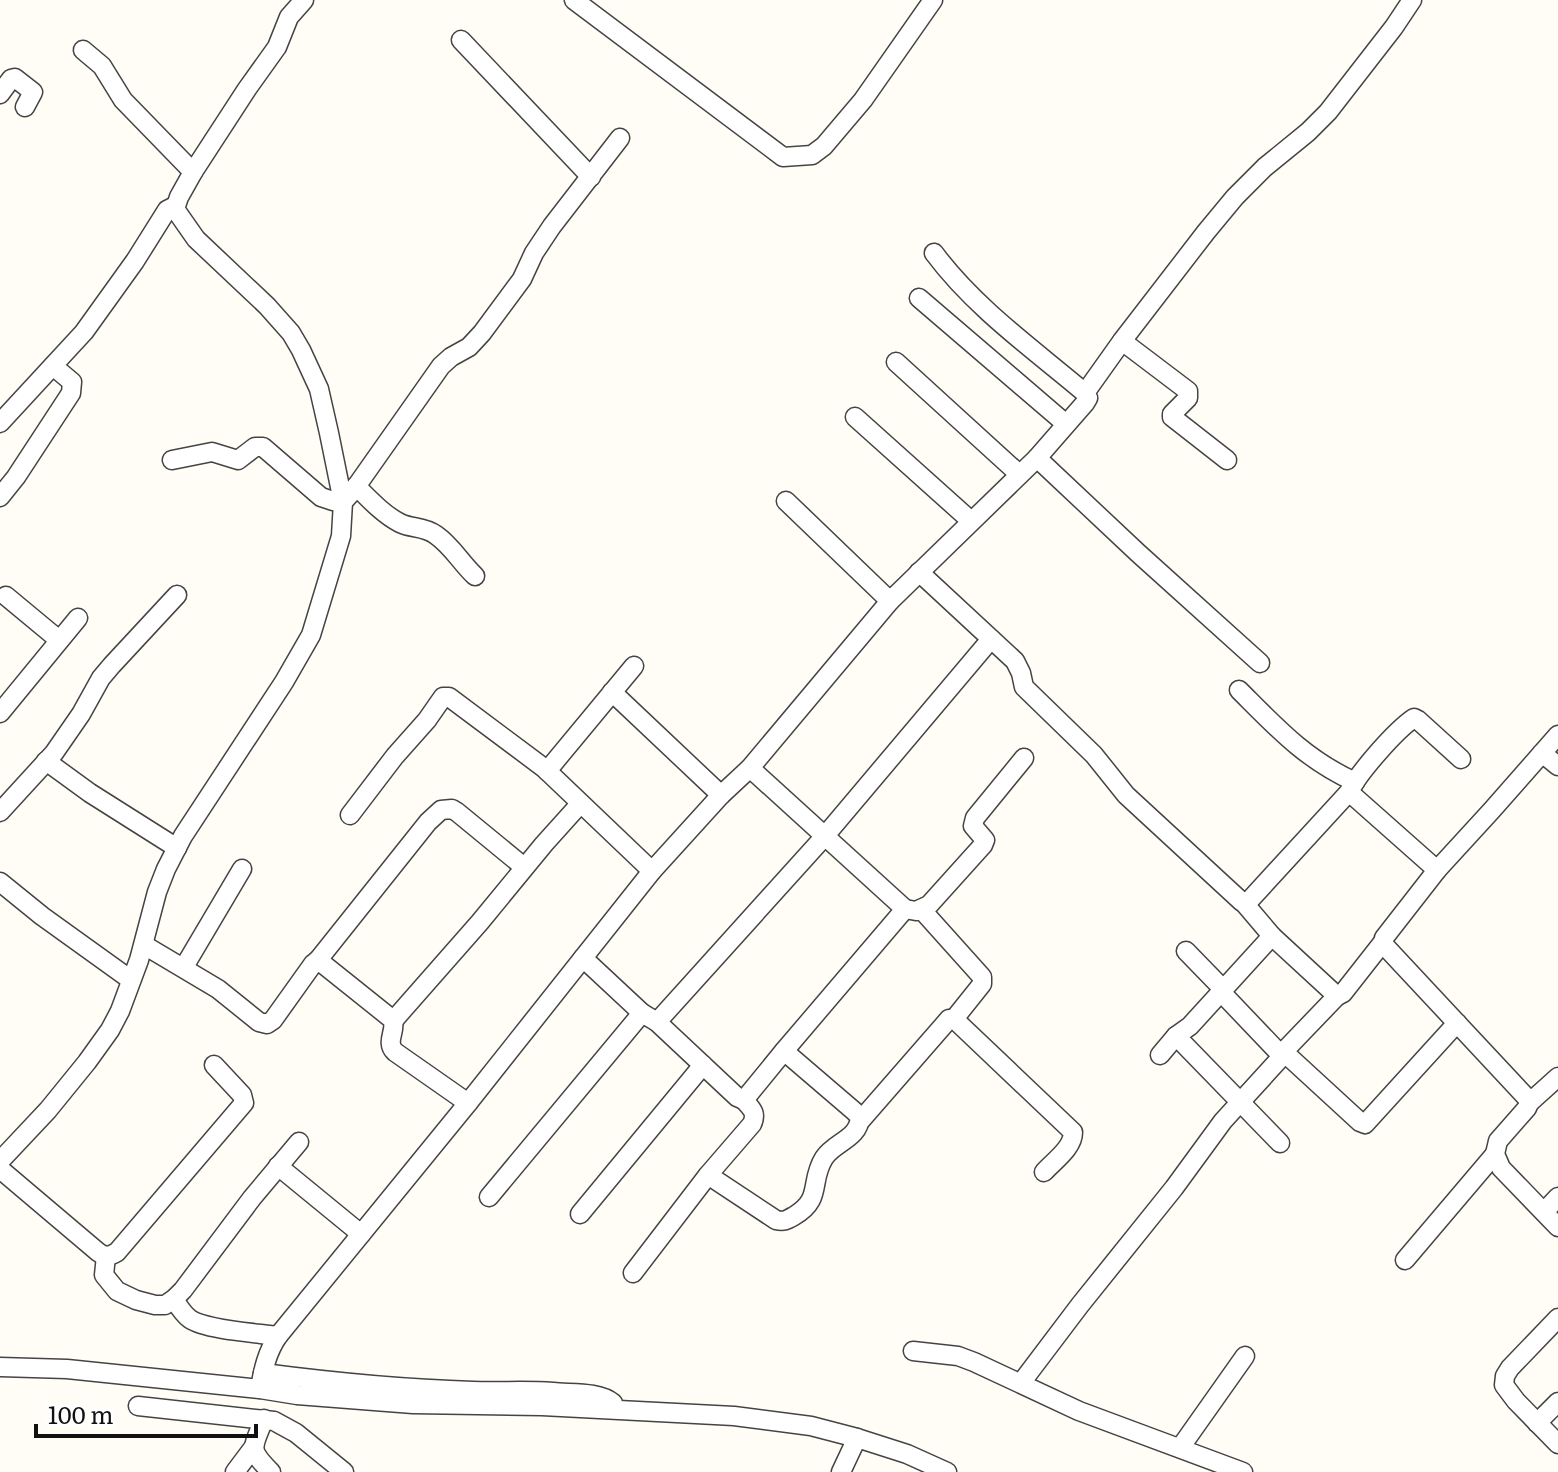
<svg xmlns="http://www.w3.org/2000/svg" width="1558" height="1472" font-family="Literata,serif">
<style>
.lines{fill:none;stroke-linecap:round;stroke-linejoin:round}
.minor-casing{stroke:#444;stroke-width:21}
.minor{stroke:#fff;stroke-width:18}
</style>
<rect width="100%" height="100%" fill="#fffdf5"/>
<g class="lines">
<!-- minor casing -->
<g class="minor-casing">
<g id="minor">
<polyline points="574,0 783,157 812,155 824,146 863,100 933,0"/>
<polyline points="461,40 591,177"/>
<polyline points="83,50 102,66 123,100 193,172"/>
<polyline points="0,94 11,79 15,78 33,92 25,107"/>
<path d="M934,253c41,55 99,96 151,140"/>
<polyline points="919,298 1066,424"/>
<polyline points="1122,341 1188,391 1188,398 1172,414 1172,417 1227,460"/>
<polyline points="896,362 1019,474"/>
<polyline points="855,417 971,521"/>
<polyline points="0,423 84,332 135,261 167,210 175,206"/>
<polyline points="1037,458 1138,553 1260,663"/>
<polyline points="172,460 212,452 238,460 255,447 263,447 321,497 333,501 343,502 353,491 441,366 451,357 469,347 482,333 522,279 534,253 552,226 620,138"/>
<path d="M356,486c13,13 28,29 44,37 12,6 24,3 36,12 16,11 25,28 39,41"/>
<polyline points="0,497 16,477 71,393 72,382 53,366"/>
<polyline points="786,501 890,601"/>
<polyline points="919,572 1015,661 1021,673 1024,687 1094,755 1126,795 1242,902 1248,902 1349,792 1437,870 1384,938 1384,945 1526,1097 1529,1103 1527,1108 1498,1141 1495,1154 1501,1168 1558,1227"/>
<polyline points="6,596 59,640"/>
<path d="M1239,690c38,38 66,69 116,92"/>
<polyline points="612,692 721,795"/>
<polyline points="0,713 78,618"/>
<polyline points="1542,753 1558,766"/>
<polyline points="46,761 90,793 177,848"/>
<polyline points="547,771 634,666"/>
<path d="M1349,792c10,-20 47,-62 65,-74l4,2 43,39"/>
<polyline points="0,812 54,753 81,714 101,678 112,665 177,595"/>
<polyline points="350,815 395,756 427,720 443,697 449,697 544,768 652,871"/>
<polyline points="1437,870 1492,810 1558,735"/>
<polyline points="0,882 42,916 131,980"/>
<polyline points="1244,903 1272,936 1337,996 1343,993 1383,942"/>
<polyline points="905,909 916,911 929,905 983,845 985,840 973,826 975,818 1024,758"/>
<polyline points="921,909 982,977 982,984 954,1019"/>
<path d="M144,945l74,44 41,33 8,2 6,-4 40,-56 5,-4 75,60c3,12 -8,22 2,32l73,51"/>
<polyline points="1186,951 1221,987 1221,992 1282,1056"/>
<polyline points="583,958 642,1013"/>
<polyline points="318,960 428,822 441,810 452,809 457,812 524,867"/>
<polyline points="184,967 242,869"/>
<polyline points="1337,996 1288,1047 1286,1054 1360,1122 1365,1124 1457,1023"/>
<polyline points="393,1021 480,922 544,844 580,804"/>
<polyline points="657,1022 824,837 991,639"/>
<polyline points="1176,1036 1280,1143"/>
<polyline points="1160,1055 1176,1036 1190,1026 1272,936"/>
<polyline points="1529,1103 1558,1077"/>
<path d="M861,1120l88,-101h5l119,113c0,16 -18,28 -29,40"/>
<polyline points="0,1161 48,1110 87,1062 110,1030 120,1011 139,960 157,892 166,869 183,836 284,682 311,635 341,536 343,502 329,433 319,389 301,350 291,333 267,306 196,239 175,209 179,197 193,172 247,89 277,47 289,17 304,0"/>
<polyline points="278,1166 361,1234"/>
<path d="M0,1169l98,83c7,5 11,5 19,0l127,-149 -2,-8 -28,-30"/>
<path d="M708,1175l68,45c8,2 11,0 18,-4 29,-17 15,-34 30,-58 10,-16 35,-19 36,-41l-6,-6 -70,-60"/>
<polyline points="489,1197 642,1013 657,1022 737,1097 744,1100 784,1051 905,909 750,768"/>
<polyline points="1544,1212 1558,1197"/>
<polyline points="580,1214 703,1065"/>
<polyline points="106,1256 104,1275 117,1291 136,1300 155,1305 165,1305 174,1299 183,1290 252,1198 299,1142"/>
<polyline points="1405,1260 1495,1154"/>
<path d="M633,1273l75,-98 44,-51c5,-11 0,-15 -8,-24"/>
<path d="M174,1299c5,8 9,15 16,20 16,11 67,14 88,17"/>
<polyline points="1558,1318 1510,1368 1505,1376 1504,1385 1516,1401 1558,1444"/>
<polyline points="913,1351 958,1356 974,1362 1079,1411 1243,1472"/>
<polyline points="0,1367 67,1369 260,1389 297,1395 413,1404 542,1406 734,1416 811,1426 857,1438 907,1454 947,1472"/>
<path d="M263,1373c69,9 140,16 210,18 27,1 53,-1 80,1 18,2 46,-1 60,11"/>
<polyline points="1021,1383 1080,1305 1174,1188 1223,1121 1286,1052"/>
<path d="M260,1389c3,-19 7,-37 18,-53l190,-233 184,-232 69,-76 29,-27 140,-167 147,-143 48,-55 3,-5 -3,-5 37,-52 84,-109 29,-35 30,-30 43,-35 20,-20 66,-85 18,-27"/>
<polyline points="138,1406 274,1421 296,1433 344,1472"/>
<path d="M264,1419c-11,29 -17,29 7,53"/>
<polyline points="1537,1423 1558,1402"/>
<polyline points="1180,1448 1245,1356"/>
<polyline points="235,1472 253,1448"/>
<polyline points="841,1472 857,1438"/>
</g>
</g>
<!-- minor -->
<use href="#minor" class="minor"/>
</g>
<!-- scale -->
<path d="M36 1424v12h220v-12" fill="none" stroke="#111111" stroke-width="4"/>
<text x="48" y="1424" font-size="24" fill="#111111" stroke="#ffffff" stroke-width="6" paint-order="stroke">100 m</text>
</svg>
